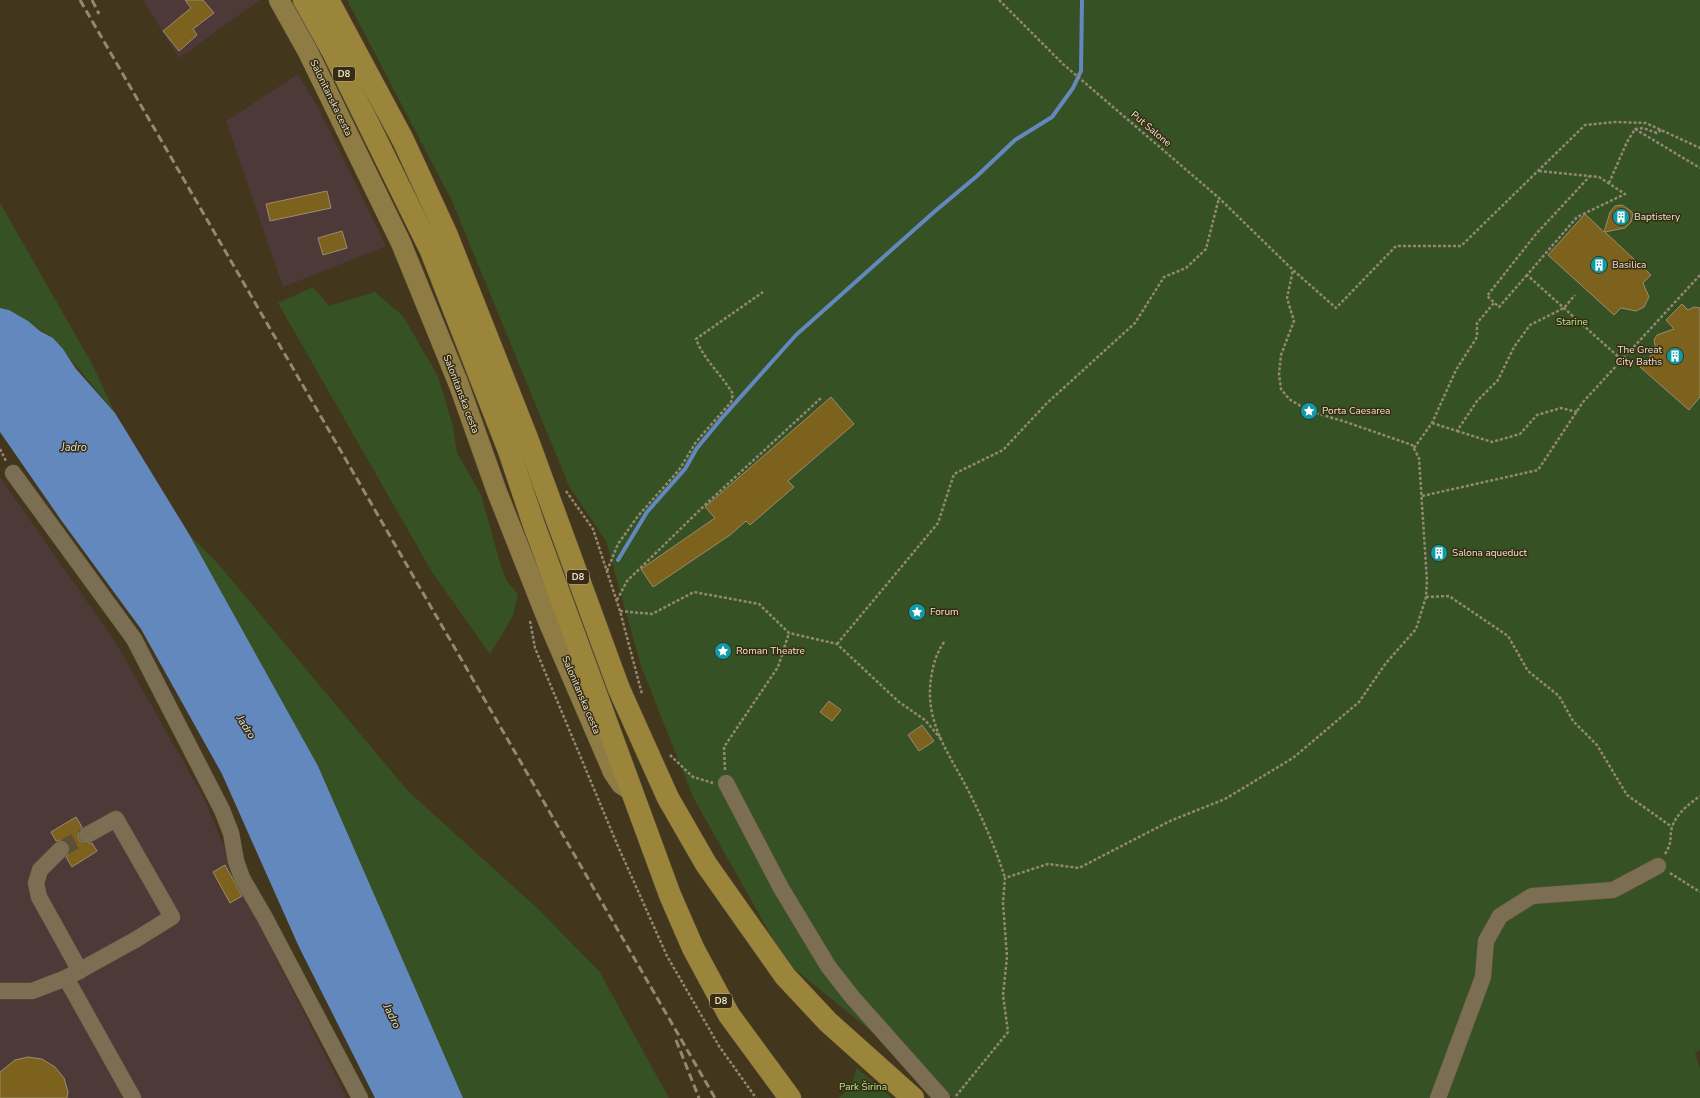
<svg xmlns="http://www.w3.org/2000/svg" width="1700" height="1098" font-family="'Nunito Sans',sans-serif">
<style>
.industrial{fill:#4e3939}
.green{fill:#365123}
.water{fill:#6388bd}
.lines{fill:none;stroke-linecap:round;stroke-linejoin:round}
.stream{stroke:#6388bd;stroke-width:4}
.building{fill:#7d621d;stroke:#9a8c70}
.minor-tunnel{stroke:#5b5037;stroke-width:16;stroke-dasharray:16 8;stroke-linecap:butt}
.minor-casing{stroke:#5e543d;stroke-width:17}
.major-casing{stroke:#5e543d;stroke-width:21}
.highway-casing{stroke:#5e543d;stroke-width:23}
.path{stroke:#928873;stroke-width:2.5;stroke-dasharray:3 2;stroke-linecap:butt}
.minor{stroke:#7b6e52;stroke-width:16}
.major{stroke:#8e7c44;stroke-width:20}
.highway{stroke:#9a853a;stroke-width:22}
.rail{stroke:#928873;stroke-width:3;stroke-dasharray:8 4;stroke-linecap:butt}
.labels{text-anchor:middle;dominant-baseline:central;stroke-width:3;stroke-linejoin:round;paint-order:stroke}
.shield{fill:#372c12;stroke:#b4ac99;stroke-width:1}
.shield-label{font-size:9px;font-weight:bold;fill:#eae3d3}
.street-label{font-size:10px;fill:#eae3d3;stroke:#372c12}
.poi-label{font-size:10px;fill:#eae3d3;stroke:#372c12;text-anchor:start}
.park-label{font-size:10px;fill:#b5e895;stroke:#372c12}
.water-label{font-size:11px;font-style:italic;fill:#d5e0ef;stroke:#372c12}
</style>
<rect width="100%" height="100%" fill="#42361c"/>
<!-- industrial -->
<g class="industrial">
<polygon points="143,0 260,0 179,58"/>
<polygon points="298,74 319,109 386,246 283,287 226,121"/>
<polygon points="0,477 116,643 204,798 228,857 273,952 347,1098 0,1098"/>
</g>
<!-- green -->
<g class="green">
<polygon points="347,0 1700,0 1700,1050 1695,1053 1700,1068 1700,1098 953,1098 786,962 693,797 641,666 606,541 569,486 452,201"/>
<polygon points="0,203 92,364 115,413 53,338 9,310 0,308"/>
<polygon points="313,287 329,306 375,292 403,316 438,376 453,426 457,453 481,495 501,566 507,581 518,594 513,616 490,654 432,572 278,303"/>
<polygon points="189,534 220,566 408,791 536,907 599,971 669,1098 463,1098 318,766"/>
<polygon points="857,1068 892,1098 839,1098 851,1086"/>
</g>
<!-- water -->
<polygon class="water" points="0,308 9,310 28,321 40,331 53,338 63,349 76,369 115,413 189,534 318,766 463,1098 375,1098 299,947 222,774 141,629 61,520 0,432"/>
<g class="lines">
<!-- stream -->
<polyline class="stream" points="618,560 647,512 685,469 697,448 721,419 796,335 934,212 977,176 1015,140 1052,117 1073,88 1081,71 1082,0"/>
</g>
<!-- building -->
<g class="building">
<polygon points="185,0 203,0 214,13 193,29 197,35 179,51 163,31 191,8"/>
<polygon points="327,191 331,208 270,221 266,204"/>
<polygon points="1622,205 1631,211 1633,214 1631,222 1625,228 1605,232 1651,275 1643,283 1649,297 1644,307 1636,311 1621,308 1614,315 1548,255 1585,214 1604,232 1610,212 1615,206"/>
<polygon points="342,231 347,248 323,255 318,238"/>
<polygon points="1682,304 1688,310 1694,307 1700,308 1700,397 1689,410 1640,367 1656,350 1654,340 1657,335 1674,329 1666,320"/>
<polygon points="831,397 854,424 788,481 794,487 750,525 746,521 730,535 653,587 641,569 715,518 705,507"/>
<polygon points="829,701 841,710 832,721 820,712"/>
<polygon points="922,725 934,741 919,751 908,735"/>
<polygon points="76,817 82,827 78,834 79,840 86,844 92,843 97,851 72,867 66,857 70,851 68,843 63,840 56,841 51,832"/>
<polygon points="225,865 242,896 230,903 213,872"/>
<polygon points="28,1057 42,1059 55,1067 64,1078 68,1092 67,1098 0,1098 0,1072 15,1060"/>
</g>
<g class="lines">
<!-- minor-tunnel -->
<polyline class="minor-tunnel" points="61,849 87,835"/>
<!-- minor casing -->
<g class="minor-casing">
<g id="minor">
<polyline points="13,473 134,639 222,810 231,833 236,861 242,878 264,916 360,1098"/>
<polyline points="726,783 781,888 828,966 853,998 942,1098"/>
<polyline points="61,849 40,870 36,883 39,897 80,971"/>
<polyline points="66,978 133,1098"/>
<polyline points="0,991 32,991 66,978 135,940 172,917 116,819 87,835"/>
<polyline points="1438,1098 1483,977 1486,941 1500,916 1532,896 1613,890 1658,866"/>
</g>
</g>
<!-- major casing -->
<g class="major-casing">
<polyline id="major" points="279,0 307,50 401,243 459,385 497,492 548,621 613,772 621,784 632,791"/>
</g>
<!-- highway casing -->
<g class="highway-casing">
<g id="highway">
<polyline points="304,0 333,52 431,251 509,451 534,525 670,895 693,948 729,1015 790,1098"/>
<polyline points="328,0 403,140 446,233 527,438 619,689 668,798 706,864 785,976 828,1022 913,1098"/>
</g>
</g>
<!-- path -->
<g class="path">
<polyline points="999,0 1063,64 1219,198 1293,270 1336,308 1396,246 1461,246 1585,125 1615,122 1646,123 1700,148"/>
<polyline points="1635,129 1700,168"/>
<polyline points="1539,171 1599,177 1625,194 1577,217 1527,275 1622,360"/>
<polyline points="1609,183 1627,142 1635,129 1643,128 1657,133 1661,130"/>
<polyline points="1527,275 1499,307 1487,296 1536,234 1590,176"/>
<polyline points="1432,423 1457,431 1477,401 1498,380 1514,347 1530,325 1564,308 1575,295"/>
<polyline points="1457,431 1492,442 1520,434 1537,415 1561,408 1577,412"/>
<polyline points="1414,448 1432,423 1456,370 1477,337 1477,323 1494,303"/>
<polyline points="0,449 6,461"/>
<polyline points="566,491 593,529 620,611 642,694"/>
<polyline points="1422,496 1538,470 1583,402 1700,275"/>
<path d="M607,571l11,-27 20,-28 41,-46 17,-28 35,-40 2,-8c-11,-19 -29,-34 -37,-55l67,-47"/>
<polyline points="1426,597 1449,596 1508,636 1528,671 1559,696 1573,721 1597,745 1627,795 1672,827"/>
<polyline points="617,600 627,581 706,504 821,398"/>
<polyline points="620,611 652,614 694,592 759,604 789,633 837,644 899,702 925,720 941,739"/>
<polyline points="530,621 535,648 617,844 667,956 719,1046 756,1098"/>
<path d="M944,642c-7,11 -10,19 -12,31 -10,48 18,81 38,121 14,28 26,55 35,84"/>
<polyline points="837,644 938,523 954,474 1003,450 1046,404 1135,323 1164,277 1186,268 1206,249 1219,198"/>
<polyline points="670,755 693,777 713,783"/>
<polyline points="725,770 724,747 778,667 789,633"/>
<path d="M1665,854c8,-13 4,-15 7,-27 5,-14 17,-23 28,-31"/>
<polyline points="1670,873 1700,892"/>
<polyline points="956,1096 1008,1032 1003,995 1007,957 1003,903 1005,878 1048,864 1079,868 1170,821 1225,799 1293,758 1359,702 1386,663 1416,629 1426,597 1427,581 1419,458 1412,445 1346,422 1309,411 1289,399 1281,389 1279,374 1281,355 1294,321 1287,298 1293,270"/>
</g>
<!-- minor -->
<use href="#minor" class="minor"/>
<!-- major -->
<use href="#major" class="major"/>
<!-- highway -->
<use href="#highway" class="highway"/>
<!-- rail -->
<g class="rail">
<polyline points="80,0 715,1098"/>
<polyline points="92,0 99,14"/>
<polyline points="676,1040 699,1098"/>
</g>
</g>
<!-- icons -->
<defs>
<g id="building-disc" transform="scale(0.9)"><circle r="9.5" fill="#0f9aa8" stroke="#372c12"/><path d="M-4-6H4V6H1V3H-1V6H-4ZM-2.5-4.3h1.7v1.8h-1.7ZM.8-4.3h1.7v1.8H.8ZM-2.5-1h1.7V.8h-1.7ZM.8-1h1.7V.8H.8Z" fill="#fff"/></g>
<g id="sight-disc" transform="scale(0.9)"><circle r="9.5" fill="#0f9aa8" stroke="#372c12"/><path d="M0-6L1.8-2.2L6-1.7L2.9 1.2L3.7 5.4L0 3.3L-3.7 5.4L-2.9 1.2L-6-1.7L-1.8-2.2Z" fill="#fff"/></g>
</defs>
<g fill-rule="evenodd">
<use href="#building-disc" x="1621" y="217"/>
<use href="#building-disc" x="1599" y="265"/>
<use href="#building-disc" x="1675" y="356"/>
<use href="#sight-disc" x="1309" y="411"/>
<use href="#building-disc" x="1439" y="553"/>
<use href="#sight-disc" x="917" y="612"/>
<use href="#sight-disc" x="723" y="651"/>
</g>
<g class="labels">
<!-- shield labels -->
<g class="shield">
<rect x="333" y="67" width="22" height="14" rx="3"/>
<rect x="567" y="570" width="22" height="14" rx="3"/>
<rect x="710" y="994" width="22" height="14" rx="3"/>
</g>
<g class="shield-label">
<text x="344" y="74">D8</text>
<text x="578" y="577">D8</text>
<text x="721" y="1001">D8</text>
</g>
<!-- street labels -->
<g class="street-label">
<text transform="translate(331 98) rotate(64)">Salonitanska cesta</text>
<text transform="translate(1151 129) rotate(40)">Put Salone</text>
<text transform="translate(461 394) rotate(69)">Salonitanska cesta</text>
<text transform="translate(581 695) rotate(67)">Salonitanska cesta</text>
</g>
<!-- poi labels -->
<g class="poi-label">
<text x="1634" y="217">Baptistery</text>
<text x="1612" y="265">Basilica</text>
<text x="1662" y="350" text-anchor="end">The Great<tspan x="1662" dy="12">City Baths</tspan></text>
<text x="1322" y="411">Porta Caesarea</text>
<text x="1452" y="553">Salona aqueduct</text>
<text x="930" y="612">Forum</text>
<text x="736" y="651">Roman Theatre</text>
</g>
<!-- park labels -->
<g class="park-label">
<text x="1572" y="322">Starine</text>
<text x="863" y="1087">Park Širina</text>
</g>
<!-- water labels -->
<g class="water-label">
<text x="74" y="447">Jadro</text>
<text transform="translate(246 727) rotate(58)">Jadro</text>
<text transform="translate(392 1016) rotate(64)">Jadro</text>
</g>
</g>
</svg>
